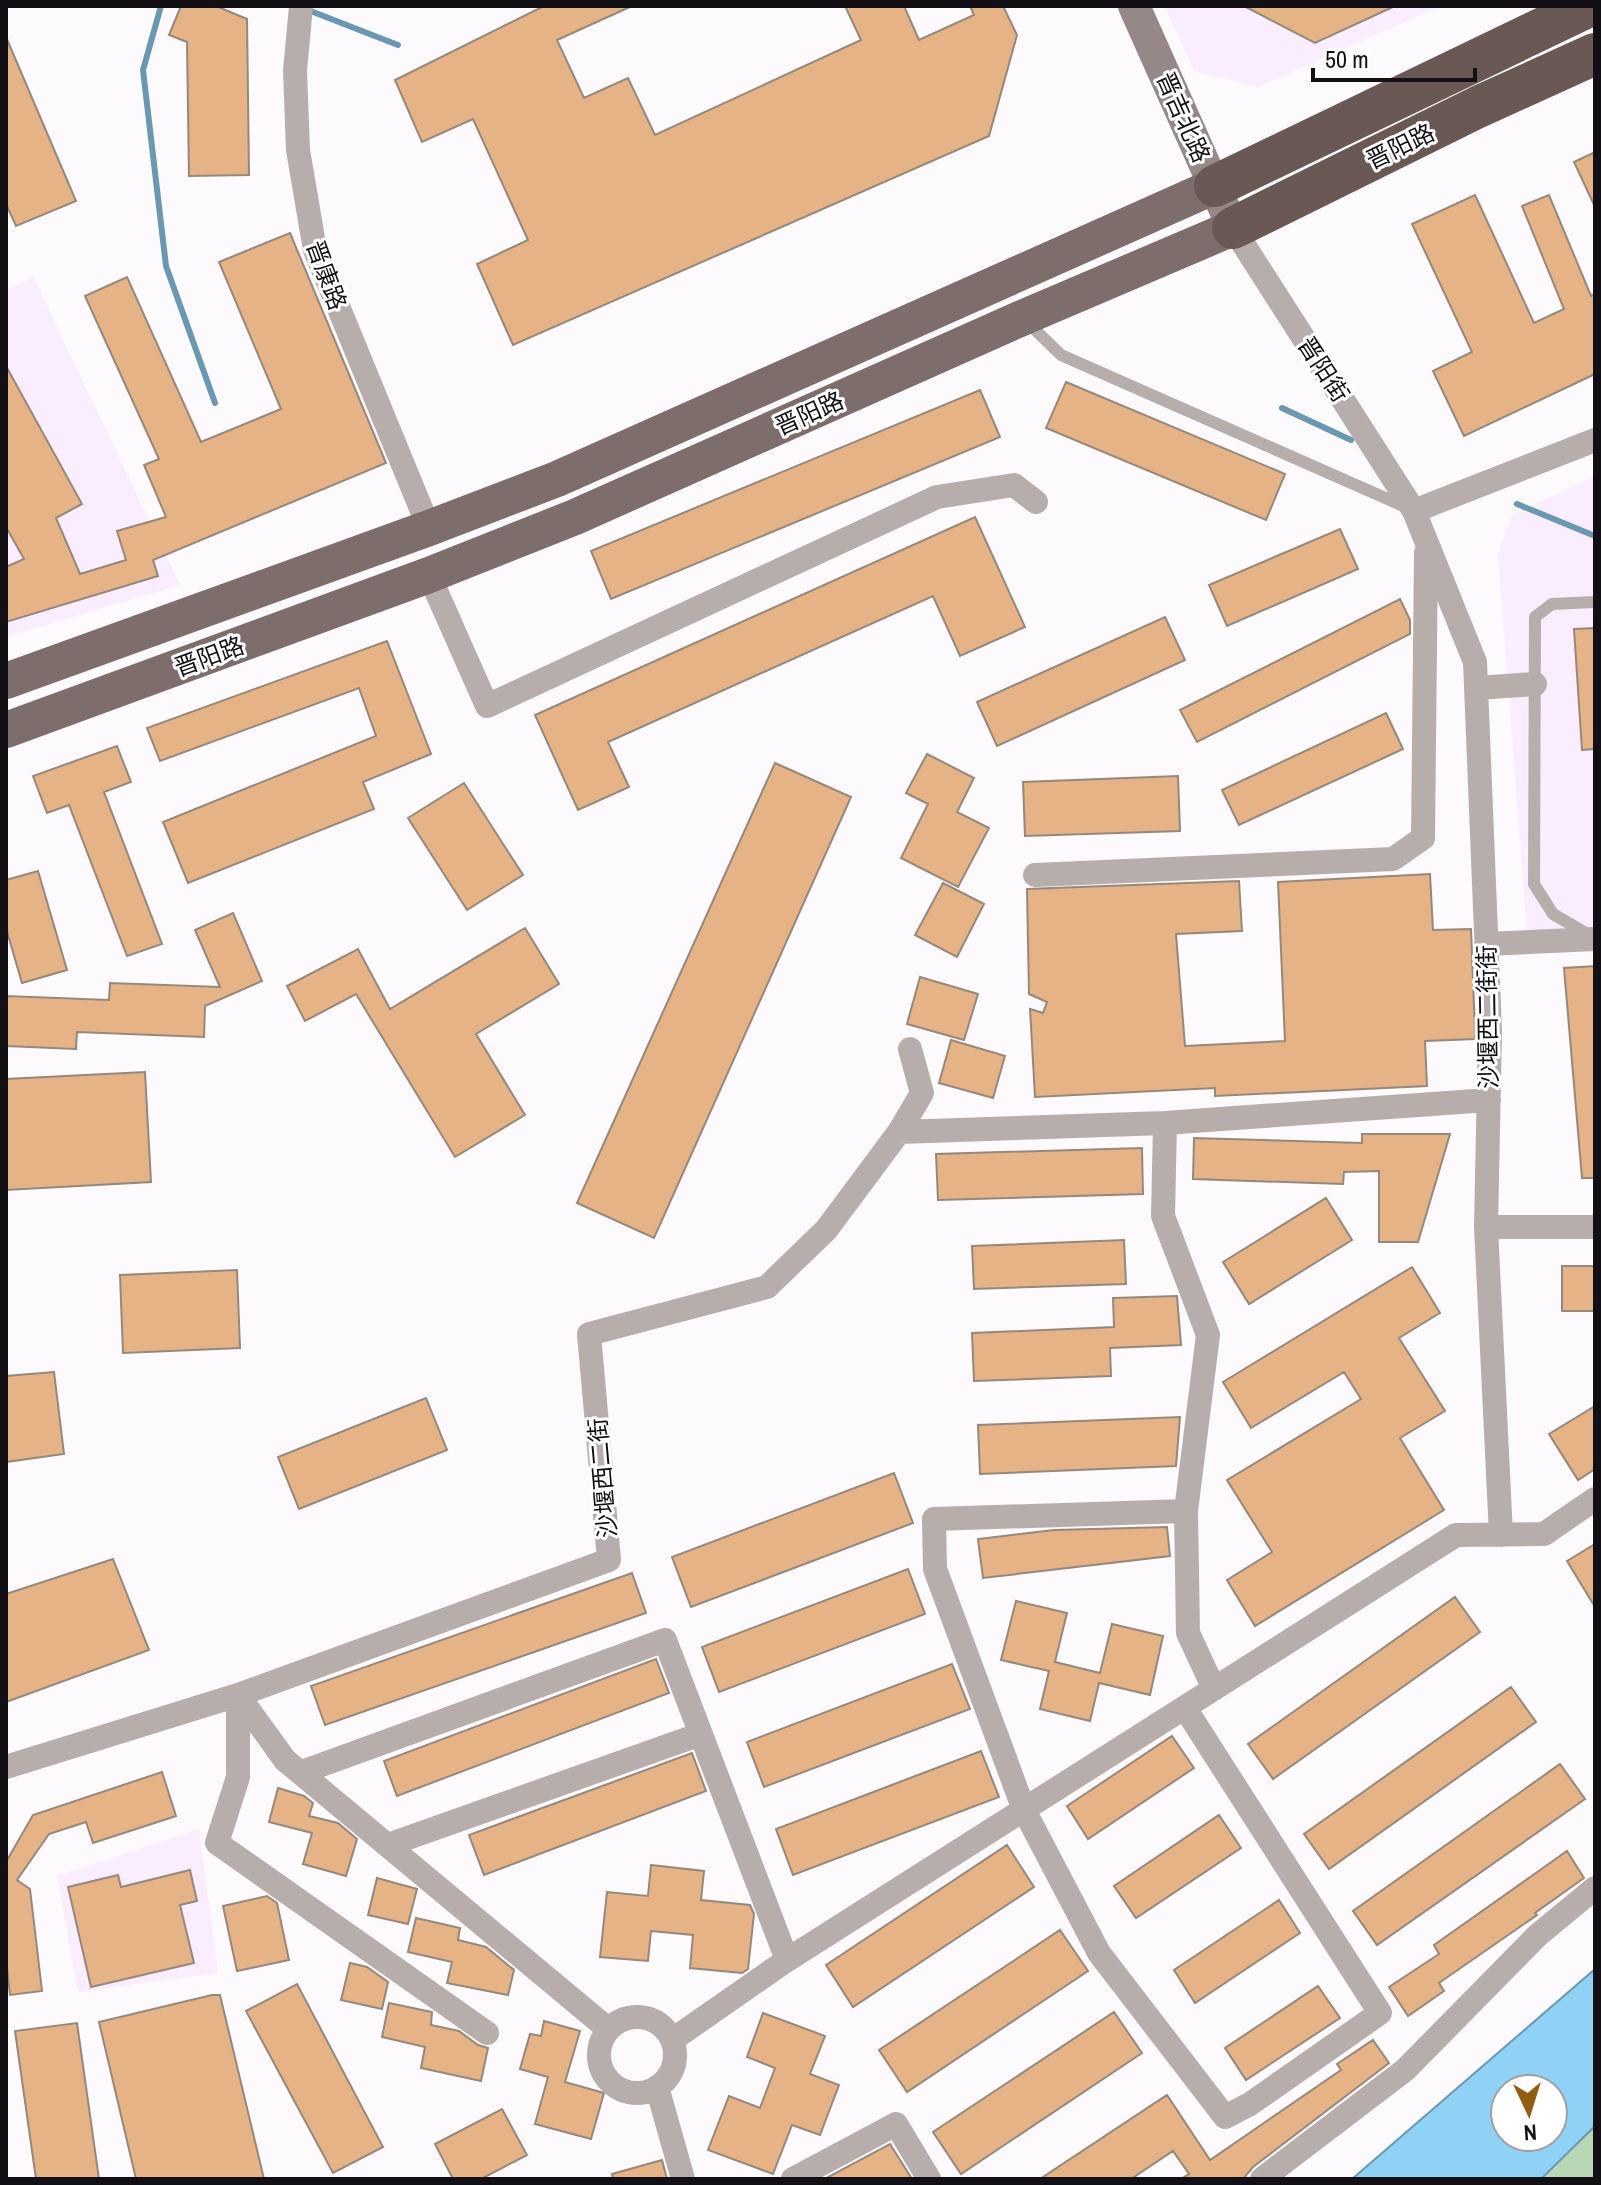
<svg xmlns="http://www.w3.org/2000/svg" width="1601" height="2185" viewBox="0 0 1601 2185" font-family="'Archivo Narrow','Noto Sans SC',sans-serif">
  <rect width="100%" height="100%" fill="#fcfafd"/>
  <path fill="#f9edff" d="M1165,6H1441L1258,87L1194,71Z
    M33,277L180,585L6,637V290Z
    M1595,476V932H1527L1498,555L1512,515Z
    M199,1829L218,1973L78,1992L57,1876Z"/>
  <path fill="#b9d7b4" d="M1595,2126V2179H1541Z"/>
  <path fill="#90d2f5" stroke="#6a98b2" stroke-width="2" fill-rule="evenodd" d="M1595,1969V2126L1541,2179H1352ZM1505,2089H1553V2137H1505Z"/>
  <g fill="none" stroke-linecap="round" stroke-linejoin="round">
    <path stroke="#6a98b2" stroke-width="6" d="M161,6L143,70L166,266L215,403
      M308,10L398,45
      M1282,408L1351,440
      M1517,504L1595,536"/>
  </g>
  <path fill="#e5b385" stroke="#95887c" stroke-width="2" d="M181,6H216L247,19L249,175L189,176L187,42L169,35Z
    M544,6H632L557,40L584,98L628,78L655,135L861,40L845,6H904L919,40L974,15L970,6H1003L1017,35L989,136L513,345L477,264L528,240L473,119L422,142L395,80Z
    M1244,6H1395L1315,43Z
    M6,37L76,201L16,226L6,204Z
    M1595,152V207L1574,162Z
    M1475,195L1534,323L1564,309L1522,206L1549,195L1591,296L1595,294V374L1464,436L1433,371L1472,352L1412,224Z
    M290,233L386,463L153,560L158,576L6,622V567L24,559L6,527V366L82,504L56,518L80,574L126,560L117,531L166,517L144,465L159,459L85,296L127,277L201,442L281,409L219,262Z
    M1066,382L1285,474L1266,520L1046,428Z
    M980,390L1000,437L611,599L591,551Z
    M975,517L1025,627L960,656L933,596L608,742L629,787L578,810L535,715Z
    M1340,529L1358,569L1227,626L1209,585Z
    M1400,599L1410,620V634L1197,742L1180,710Z
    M1165,617L1185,660L997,746L977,702Z
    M1595,628V749L1582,750L1574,629Z
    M387,641L431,754L363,782L374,809L188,883L163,822L376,736L359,688L160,761L147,728Z
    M1386,713L1403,749L1239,825L1222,790Z
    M117,746L131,782L104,792L162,944L127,956L69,805L47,813L33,776Z
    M927,754L974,778L957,812L989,828L958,887L901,858L928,804L906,793Z
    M775,763L851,797L654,1238L577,1203Z
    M1178,776L1180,831L1025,836L1023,782Z
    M464,783L523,875L467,910L408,818Z
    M38,871L67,970L22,983L6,928V880Z
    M1430,874L1433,930L1471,929L1475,1031V1039L1425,1041L1427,1086L1215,1096V1088L1035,1097L1030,1009L1043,1013L1047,1002L1029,994L1027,889L1239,881L1242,931L1176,934L1185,1046L1285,1041L1278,882Z
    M943,883L984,904L957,957L915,935Z
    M233,913L262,981L205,1006L204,1037L77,1032L76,1049L6,1046V996L109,1000L110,983L220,987L195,930Z
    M525,928L559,984L476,1034L525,1115L455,1157L356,994L305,1021L287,986L358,949L390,1009Z
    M1595,966V1178H1582L1564,968Z
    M920,977L978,994L964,1040L907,1024Z
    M951,1040L1005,1056L993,1098L939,1083Z
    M145,1072L151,1182L6,1190V1079Z
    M1362,1134H1450L1418,1242H1379V1171L1344,1172L1343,1184L1193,1179L1194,1138L1362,1143Z
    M1142,1148L1143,1194L938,1200L936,1154Z
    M1326,1198L1352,1240L1249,1304L1223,1262Z
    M1124,1240L1126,1284L974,1289L972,1246Z
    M1562,1266H1595V1311H1562Z
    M1412,1267L1440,1313L1399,1338L1445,1411L1400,1438L1444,1510L1255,1626L1227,1580L1272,1552L1227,1480L1361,1399L1344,1372L1251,1428L1223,1382Z
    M237,1270L240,1348L123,1353L120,1275Z
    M1177,1296L1181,1345L1110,1348L1111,1376L974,1381L972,1333L1114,1327L1113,1298Z
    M54,1372L64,1454L6,1462V1376Z
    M426,1398L447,1450L299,1509L278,1457Z
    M1595,1406V1469L1578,1480L1549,1434Z
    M1180,1417L1176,1466L980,1474L978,1425Z
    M894,1473L913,1523L691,1607L672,1557Z
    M1167,1527L1170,1556L983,1578L978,1539L1054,1530Z
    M1595,1544V1607L1567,1561Z
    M113,1559L149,1650L6,1702V1594Z
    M908,1569L925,1614L719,1692L702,1647Z
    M632,1573L646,1613L325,1725L311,1686Z
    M1455,1597L1480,1632L1273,1779L1248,1744Z
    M1016,1601L1067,1613L1055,1662L1100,1673L1112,1624L1163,1636L1150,1695L1099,1683L1090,1721L1040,1709L1049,1671L1001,1660Z
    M656,1659L669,1693L397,1796L384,1761Z
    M952,1664L970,1709L764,1787L747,1742Z
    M1511,1687L1536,1722L1329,1869L1304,1834Z
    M1172,1736L1194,1768L1088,1839L1067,1806Z
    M981,1751L999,1797L793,1875L776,1829Z
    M692,1753L706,1791L484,1875L469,1835Z
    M1560,1764L1585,1799L1377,1945L1353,1911Z
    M162,1772L176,1816L93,1843L86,1822L49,1834L17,1880L30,1889L42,1991L10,1995L6,1958V1862L33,1815Z
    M278,1788L304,1796L313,1803L309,1816L338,1823L357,1839L346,1876L303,1864L312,1833L269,1822Z
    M1219,1815L1241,1848L1136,1918L1114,1886Z
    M1007,1845L1034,1887L853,2007L826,1965Z
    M1567,1851L1584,1878L1535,1913L1537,1915L1439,1983L1444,1991L1408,2016L1389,1987L1439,1954L1434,1945Z
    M651,1865L704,1871L701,1900L750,1905L754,1914L748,1969L742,1973L690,1968L693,1935L651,1931L648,1961L600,1957L607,1892L648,1896Z
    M190,1870L197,1901L180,1905L194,1963L91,1987L68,1887L118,1875L121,1887Z
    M377,1878L417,1889L408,1924L368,1915Z
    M267,1896L277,1903L289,1960L237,1971L223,1906Z
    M1279,1900L1300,1933L1195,2003L1174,1970Z
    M416,1918L460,1928L458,1940L486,1947L514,1970L508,1995L447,1983L452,1962L408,1952Z
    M1060,1930L1088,1971L907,2092L879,2050Z
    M350,1963L367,1967L388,1982L382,2009L341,2000Z
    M297,1984L383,2147L333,2173L246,2011Z
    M1318,1986L1340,2018L1246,2080L1225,2048Z
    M212,1995H220L264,2179H136L99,2022Z
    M389,2003L432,2012L431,2025L459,2031L478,2045L488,2048L481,2081L421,2068L425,2047L382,2037Z
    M1114,2012L1142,2053L961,2174L933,2132Z
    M763,2013L825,2036L810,2074L839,2085L820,2135L792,2125L773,2174L708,2150L729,2096L760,2108L775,2068L747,2057Z
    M544,2021L580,2031L565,2082L604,2093L591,2139L535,2124L548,2077L520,2069L530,2034L541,2036Z
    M77,2023L99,2179H36L15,2031Z
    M1373,2040L1389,2063L1253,2167L1243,2179H1181L1189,2174L1173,2151L1131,2179H1040L1167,2095L1210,2160L1341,2070L1337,2064Z
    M502,2109L527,2155L481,2179H453L435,2144Z
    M890,2144L912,2179H825L828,2177Z
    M662,2160L667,2179H613L612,2174Z"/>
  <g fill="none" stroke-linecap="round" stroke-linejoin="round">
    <path stroke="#b7aeac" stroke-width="12" d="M1027,322L1061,355L1408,508
      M1589,935L1553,914L1534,884L1535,617L1552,604L1595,602"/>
    <path stroke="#b7aeac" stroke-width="24" d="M301,6L295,71L298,150L315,250L429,528
      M1233,228L1414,511L1475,662L1490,1031L1486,1227L1501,1535
      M1414,511L1595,440
      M429,575L487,706L937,497L1014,485L1036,502
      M1477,688L1535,684
      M1035,875L1393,859L1423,838L1426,553
      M1486,944L1595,939
      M1165,1123L1163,1216L1208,1335L1186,1511L1188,1633L1214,1689
      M899,1132L1165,1123L1489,1100
      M1486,1227H1595
      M238,1695L285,1760L608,2029
      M238,1695V1777L217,1843L487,2033
      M1185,1708L1380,2013L1250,2104L1225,2117L1099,1953L1024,1810L935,1569L934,1519L1186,1511
      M6,1767L238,1695L609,1560L589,1334L767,1287L826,1230L899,1132L922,1093L910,1049
      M302,1772L665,1640L787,1960
      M388,1845L701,1734
      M599 2055a38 38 0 1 1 76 0a38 38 0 1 1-76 0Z
      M672,2040L787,1960L1456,1535L1544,1534L1595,1499
      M657,2087L683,2179
      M793,2179L896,2124L929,2179
      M1262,2179L1405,2070L1538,1935L1595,1888"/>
    <path stroke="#968886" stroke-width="32" d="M1134,6L1233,228"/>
    <path stroke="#7e6e6b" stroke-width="36" d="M6,681L429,528L557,479L1215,186
      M6,730L429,575L575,517L1022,318L1233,228"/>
    <path stroke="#695854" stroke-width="42" d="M1215,186L1589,6
      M1233,228L1478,107L1595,54"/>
  </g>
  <g text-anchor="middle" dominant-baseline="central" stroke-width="6" stroke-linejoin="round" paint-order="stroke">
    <g font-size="24" fill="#131015" stroke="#fff">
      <text transform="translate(1184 117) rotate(66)">晋吉北路</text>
      <text transform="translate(1400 146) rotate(-26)">晋阳路</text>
      <text transform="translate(327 275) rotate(70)">晋康路</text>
      <text transform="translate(1324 369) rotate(57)">晋阳街</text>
      <text transform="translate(809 413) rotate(-24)">晋阳路</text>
      <text transform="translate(209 656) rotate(-20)">晋阳路</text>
      <text transform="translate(1487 1017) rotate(-91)">沙堰西二街街</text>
      <text transform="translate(602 1478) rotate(-95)">沙堰西二街</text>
    </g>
  </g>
  <rect width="1601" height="2185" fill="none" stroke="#131015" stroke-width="16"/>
  <g transform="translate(1529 2113) rotate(176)"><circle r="38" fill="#ffffff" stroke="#a19fa1" stroke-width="2"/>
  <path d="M0-6L14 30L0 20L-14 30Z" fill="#925c12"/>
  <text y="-12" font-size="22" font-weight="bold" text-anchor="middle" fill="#131015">N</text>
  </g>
  <path d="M1313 68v12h162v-12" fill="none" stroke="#131015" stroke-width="4"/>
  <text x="1325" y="68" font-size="24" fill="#131015" stroke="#ffffff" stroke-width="6" paint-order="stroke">50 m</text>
</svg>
